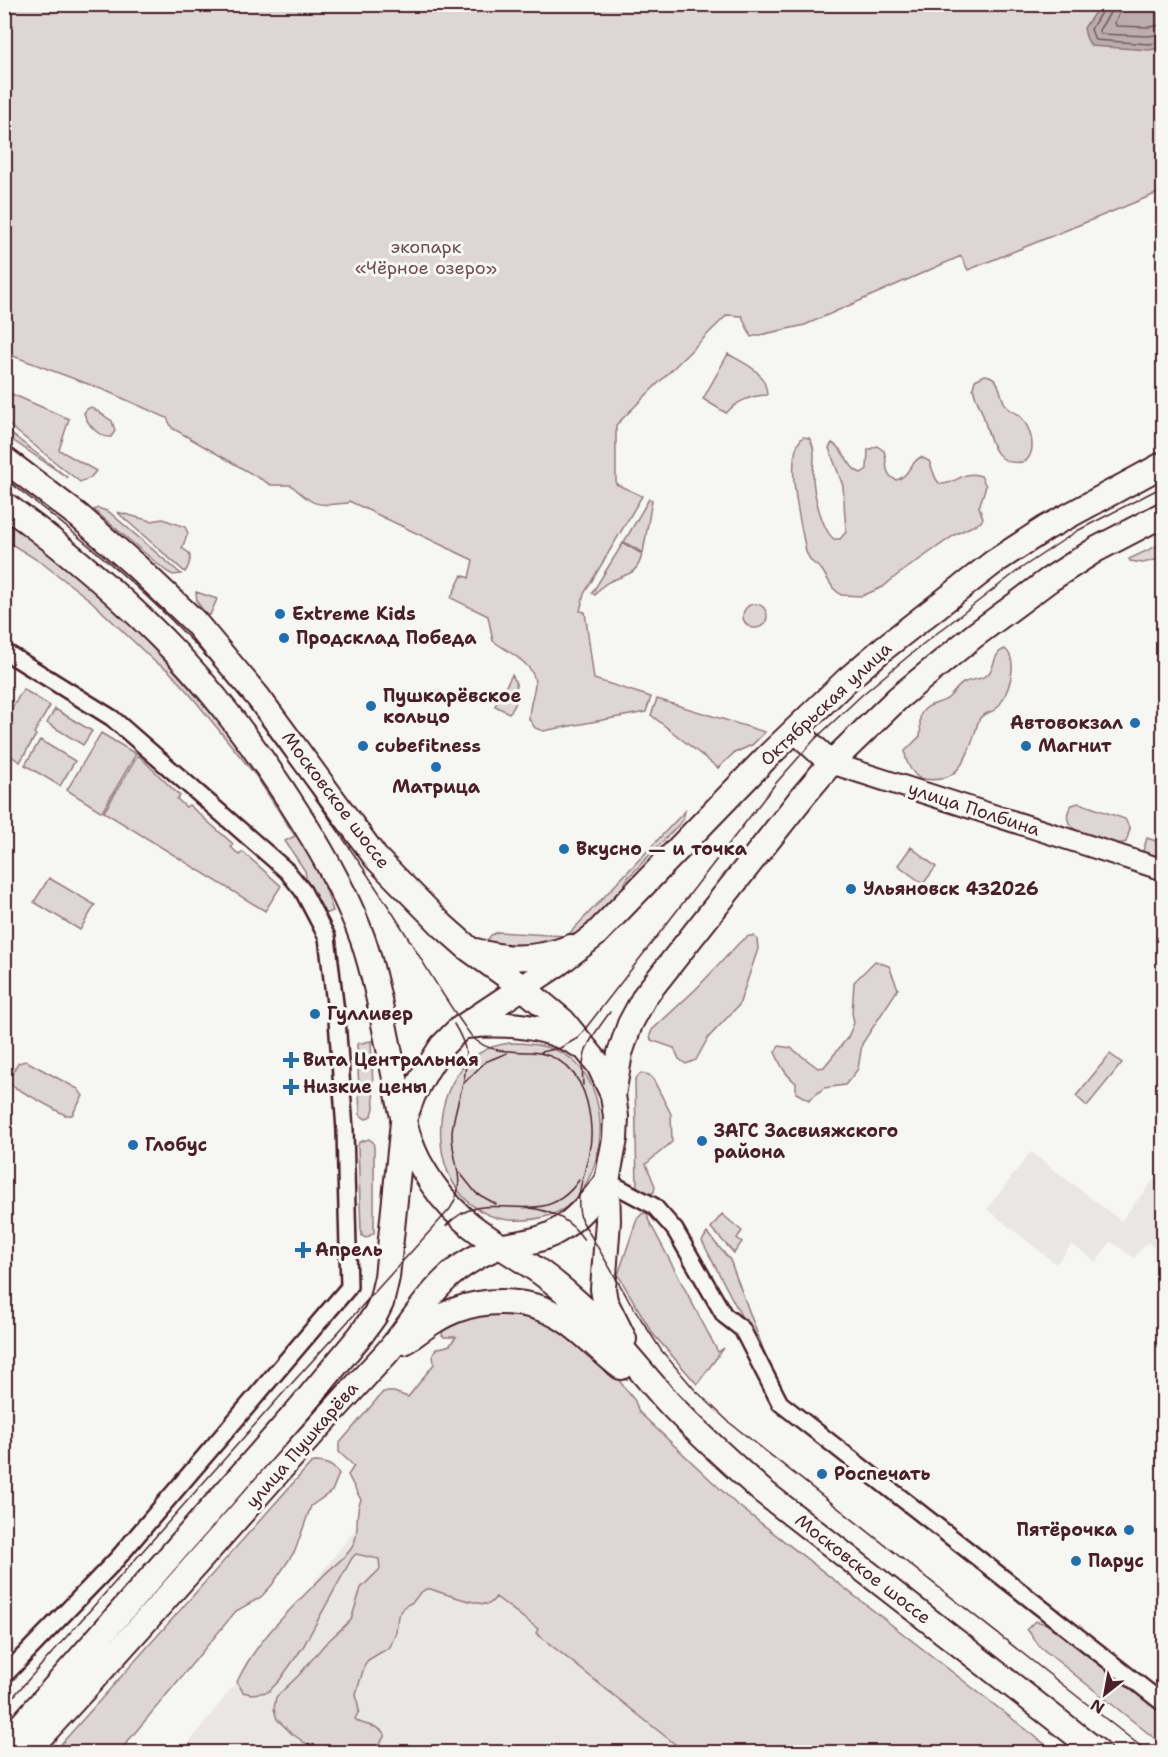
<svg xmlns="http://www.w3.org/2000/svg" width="1168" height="1757" viewBox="0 0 1168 1757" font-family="'Shantell Sans',sans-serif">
  <rect width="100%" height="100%" fill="#f6f6f2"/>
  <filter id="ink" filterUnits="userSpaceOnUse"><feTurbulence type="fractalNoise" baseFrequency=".0167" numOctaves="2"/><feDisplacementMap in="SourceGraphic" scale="12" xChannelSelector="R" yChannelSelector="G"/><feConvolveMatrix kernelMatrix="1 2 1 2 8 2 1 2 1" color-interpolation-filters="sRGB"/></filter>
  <g filter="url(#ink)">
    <path fill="#e9e6e3" d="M1031,1152L1121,1221L1163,1168V1255L1147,1242L1134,1258L1111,1241L1096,1262L1072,1244L1056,1264L987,1209Z
      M368,1513L433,1553L503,1602L538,1630L536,1633L685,1752H182Z"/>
    <path fill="#ddd6d5" stroke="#947a80" stroke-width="1.5" d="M4,5H1163V191L968,270L961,256L805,325L751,337L742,316L727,315L616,425V484L642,496L584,594L580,611L585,612L594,679L651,697L646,712L543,731L535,728L529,719C529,707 533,697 535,685C537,665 507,651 493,641L488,616L451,598L462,575L469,578L473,560L349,501L348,503C316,506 315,507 291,485H271L172,428L167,418L104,390L5,353Z
      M728,354C746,364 766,371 767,395C749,396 738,401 726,413L703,399Z
      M985,375C1003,377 998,397 1007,407C1010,411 1015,412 1019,415C1030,426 1038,449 1026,461C994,470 990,438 983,415C980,406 975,398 973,388L975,380Z
      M5,391L69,419L59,450L96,471L90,478L80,482L5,422Z
      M91,407L112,421L115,431L111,437C99,438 87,424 84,413L87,409Z
      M4,428L68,478L5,435Z
      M803,437L809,438C817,449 813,463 813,476C813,492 822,530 834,539H840L846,532L843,486L829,448L832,443C845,449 848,469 861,473L867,469L868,450L877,446L884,451C888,462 883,474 896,480C909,477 910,462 921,457L929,461L936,479L940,484C957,485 962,469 981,476L986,486L979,507L983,518L981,522L956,534L896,576L883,587L862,596L841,595L833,588L822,570L811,561L806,552C802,526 782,457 803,437Z
      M649,499L652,500L643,553L624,542Z
      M98,508L109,512L181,574L173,575L166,571L94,510Z
      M117,512L151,521L163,519L185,527L188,533L182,548L189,553C192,560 189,566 185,572Z
      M4,519C104,591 191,680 262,780C290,820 320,864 333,911L322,915L307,884L305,871L285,841L295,836L256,776L193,698L168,670L155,662L90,600L42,563L5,540Z
      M623,543L642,554C636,585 612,569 595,595L592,593Z
      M1163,543V558L1143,563L1130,561L1129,559Z
      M196,592L217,599L210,615L206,614L197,602Z
      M743 616a12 12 0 1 1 24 0a12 12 0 1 1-24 0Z
      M1005,649C1020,661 1008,697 996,709C991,713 984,713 980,718C977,723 976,731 974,736C965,765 954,786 919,778C911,772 905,761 905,751L920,736C922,729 918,721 921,714C927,702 940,705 948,698C954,693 957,686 965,682C972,679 981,680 987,675C996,668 992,653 1005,649Z
      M512,675C519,685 519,705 509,713L495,706Z
      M23,689L50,706L34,733L36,735L20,762L5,752V721Z
      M657,699L765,732L752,745L734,753L718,768L651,715Z
      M55,709L92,731L83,745L47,723Z
      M101,733L136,754L102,812L67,790Z
      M40,740L75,761L60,786L25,765Z
      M138,755L180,796L177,799L186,807L189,805L233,844L231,847L239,855L243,852L281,886L265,911L104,812Z
      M1079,803L1125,819L1130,829L1126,842C1113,848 1050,833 1072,805Z
      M685,811L683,820L628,878L612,905L572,940L532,953L486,942L491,935L498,932L567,936Z
      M1162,833L1163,861L1142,854L1147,838L1159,842Z
      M911,847L936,867L923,884L898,865Z
      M49,878L95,905L80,930L34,902Z
      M749,936H754L757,939L758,949L739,1005L708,1038L696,1060L686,1064L679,1059L674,1048L651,1040L650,1035L652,1030L696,989L740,942Z
      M875,961L889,966L898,989L862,1044L858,1069L845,1085L824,1088L809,1100L796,1093V1083C784,1073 781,1066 775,1052L779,1046L791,1048L818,1068L824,1067L848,1037L854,1023L852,1013L854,982Z
      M371,1041L374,1108L372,1115L366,1119L360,1115L357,1044Z
      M511,1043C533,1043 558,1046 575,1062C611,1096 607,1170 571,1203C560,1214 541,1219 525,1220C417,1228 413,1052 511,1043Z
      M1110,1054L1122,1063L1087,1106L1076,1096Z
      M26,1061L78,1089L83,1096L72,1115H65L12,1086L9,1079L18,1063Z
      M641,1073L649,1075L653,1079L671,1114L672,1142L646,1164L655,1186L654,1192L647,1196L637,1189L635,1079Z
      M369,1139L373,1142L374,1147V1233L366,1238L362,1236L361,1231L358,1147L359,1142Z
      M643,1213L648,1214V1219L718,1352L724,1348L697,1384L653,1334L618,1275L637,1219Z
      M722,1214L742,1231L737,1238L742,1242L734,1253L711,1228Z
      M707,1233L730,1260L765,1354L762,1356L702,1241Z
      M473,1312L549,1316L618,1379L635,1401L639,1412L735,1503L1055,1752H669L676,1745L536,1633L538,1629L496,1597C494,1600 492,1602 489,1604C482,1606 441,1593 431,1589H426L419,1594L413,1602L405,1606L398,1616L396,1632L390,1647L368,1660L365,1664L356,1694L359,1711L355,1719C363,1727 376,1723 384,1733V1737L374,1752H318L291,1733L277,1719L274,1709L276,1697L299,1675L324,1645L351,1620L361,1588L380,1569L379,1559L356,1554L352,1558L303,1647L279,1681L268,1692L251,1694L243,1692L237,1682C256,1640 293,1607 325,1574C333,1566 345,1558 351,1549C362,1532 353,1515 361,1500L348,1475L354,1466L339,1452V1444L383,1392H394L408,1397L434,1364L433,1355L436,1349L450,1345L456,1337H444L442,1335L443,1330C452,1322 456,1318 468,1320Z
      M315,1462C325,1462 334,1466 339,1474L332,1491L311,1506L295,1551L272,1585L261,1597L236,1611L119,1752H54L311,1463Z
      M1035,1621L1047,1624L1163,1714V1745L1040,1647L1027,1629Z"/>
    <path fill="#bbadae" stroke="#8e747a" stroke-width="1.5" d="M1100,5H1163V47L1150,50L1091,46L1086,37L1084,28Z"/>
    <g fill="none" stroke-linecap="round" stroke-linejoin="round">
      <path stroke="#77585f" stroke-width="1.5" d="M1104,4L1103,9L1091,29L1095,40L1149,44L1164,42
        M1112,4L1110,13L1099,30L1100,34L1148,36L1164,34
        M1121,4L1119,14L1115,22L1116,26L1148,27L1164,25"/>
      <g stroke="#4a1f2b" stroke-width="20">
        <path id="minor" d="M4,651L112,718L287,871L303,891L327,937L337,1020L345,1130L349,1287L117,1559L4,1676
          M607,1181L654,1206L675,1230L724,1315L742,1329L780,1403L1164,1704"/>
      </g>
      <g stroke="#4a1f2b" stroke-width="24">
        <path id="tertiary" d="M831,763L1164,870"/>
      </g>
      <g stroke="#4a1f2b" stroke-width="28">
        <path id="primary" d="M4,459L80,517L136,566L194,621L258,697L376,858L443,926L469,949L522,987L563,1021L599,1065L613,1095L616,1117L615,1139L607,1181L608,1221L603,1289L605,1301L624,1339
          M4,504C66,549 126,600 179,656C225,705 266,763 302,820C326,858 348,898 363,940C378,985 385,1032 395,1078C401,1109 406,1141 423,1169C455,1224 487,1236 537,1270C556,1283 574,1299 591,1315C618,1342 642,1373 668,1402C697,1433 729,1461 761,1490L1098,1752
          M795,730L831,763
          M476,951C508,961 541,959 571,947
          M466,1026C505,1022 546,1025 581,1046
          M613,1095L620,1053L630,1024L645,996L803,796L831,763L898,698L975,635L1049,580L1097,549L1164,514
          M404,1342C421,1330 437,1317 456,1310C488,1298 530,1299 560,1317C582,1330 600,1351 621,1367
          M4,1745L301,1407L360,1336L375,1315L381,1303L387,1277L403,1122L413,1095L426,1071L442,1046L458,1030L559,963L595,935L765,759L848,679L884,648L994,562L1046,528L1164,464
          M26,1752C147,1624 261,1487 382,1358C405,1334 421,1303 445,1280C459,1266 484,1251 503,1246C520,1243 536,1242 552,1234C575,1222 591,1202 607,1181"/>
      </g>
      <use href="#minor" stroke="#f6f6f2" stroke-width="15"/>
      <use href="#tertiary" stroke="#f6f6f2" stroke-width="20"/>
      <use href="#primary" stroke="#f6f6f2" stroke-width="24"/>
      <path stroke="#4a1f2b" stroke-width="1.5" d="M4,478C102,553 189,626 263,725C308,786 351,849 392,912C419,954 443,999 473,1038C490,1053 509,1051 530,1052C560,1053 580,1074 587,1102C591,1119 593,1136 589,1152C585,1176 574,1195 581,1219L630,1302L661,1350L695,1390L730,1423L1148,1752
        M541,1052L560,1048L578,1038L776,783L815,739L863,694L923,644L1020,569L1077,531L1164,486
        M464,1083L485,1062L507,1053
        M583,1085C580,1049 590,1040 610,1012
        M460,1173L476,1193L496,1204
        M530,1208C553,1211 571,1220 584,1240
        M446,1226C488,1180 540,1237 579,1180
        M4,1707L284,1392L450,1209C469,1179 451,1163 452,1132C454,1106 468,1080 466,1054C465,1043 460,1034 454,1024"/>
    </g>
  </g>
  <g fill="#1f6fb2" stroke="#f6f6f2" stroke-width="2">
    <circle cx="280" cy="614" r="6"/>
    <circle cx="284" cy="638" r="6"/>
    <circle cx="371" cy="706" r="6"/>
    <circle cx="1135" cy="723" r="6"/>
    <circle cx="363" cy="746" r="6"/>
    <circle cx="1026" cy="746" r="6"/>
    <circle cx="436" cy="767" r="6"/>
    <circle cx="564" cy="849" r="6"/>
    <circle cx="851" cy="889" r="6"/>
    <circle cx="315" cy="1014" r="6"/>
    <path d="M288 1051h6v6h6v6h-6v6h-6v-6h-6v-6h6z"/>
    <path d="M288 1078h6v6h6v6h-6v6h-6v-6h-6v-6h6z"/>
    <circle cx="702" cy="1141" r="6"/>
    <circle cx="133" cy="1145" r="6"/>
    <path d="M300 1241h6v6h6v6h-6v6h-6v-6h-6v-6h6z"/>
    <circle cx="822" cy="1474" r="6"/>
    <circle cx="1129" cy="1530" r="6"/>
    <circle cx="1076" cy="1561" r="6"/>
  </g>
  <g text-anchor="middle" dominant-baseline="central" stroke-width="6" stroke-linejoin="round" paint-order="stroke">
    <g font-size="18" fill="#6f4d56" stroke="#f6f6f2">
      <text x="426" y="247">экопарк<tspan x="426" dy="21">«Чёрное озеро»</tspan></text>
    </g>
    <g font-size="18" font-weight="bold" fill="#4a1f2b" stroke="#f6f6f2" text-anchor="start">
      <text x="292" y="614">Extreme Kids</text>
      <text x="296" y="638">Продсклад Победа</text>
      <text x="383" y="696">Пушкарёвское<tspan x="383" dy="21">кольцо</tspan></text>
      <text x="1123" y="723" text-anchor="end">Автовокзал</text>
      <text x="375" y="746">cubefitness</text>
      <text x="1038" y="746">Магнит</text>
      <text x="436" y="787" text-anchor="middle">Матрица</text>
      <text x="576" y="849">Вкусно — и точка</text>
      <text x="863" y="889">Ульяновск 432026</text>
      <text x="327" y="1014">Гулливер</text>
      <text x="303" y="1060">Вита Центральная</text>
      <text x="303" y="1087">Низкие цены</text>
      <text x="714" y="1131">ЗАГС Засвияжского<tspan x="714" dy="21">района</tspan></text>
      <text x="145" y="1145">Глобус</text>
      <text x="315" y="1250">Апрель</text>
      <text x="834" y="1474">Роспечать</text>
      <text x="1117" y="1530" text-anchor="end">Пятёрочка</text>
      <text x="1088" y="1561">Парус</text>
    </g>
    <g font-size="18" fill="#4a1f2b" stroke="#f6f6f2">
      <text transform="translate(826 704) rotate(-43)">Октябрьская улица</text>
      <text transform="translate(336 800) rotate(53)">Московское шоссе</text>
      <text transform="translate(974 809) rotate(18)">улица Полбина</text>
      <text transform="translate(302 1445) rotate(-49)">улица Пушкарёва</text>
      <text transform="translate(863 1569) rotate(38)">Московское шоссе</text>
    </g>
  </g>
  <rect width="1168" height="1757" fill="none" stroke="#f6f6f2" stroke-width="24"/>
  <rect x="12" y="12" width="1144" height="1733" fill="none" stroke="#4a1f2b" stroke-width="2" filter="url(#ink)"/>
  <g transform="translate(1105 1694) rotate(211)" stroke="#f6f6f2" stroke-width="4.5" paint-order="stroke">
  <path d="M0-4.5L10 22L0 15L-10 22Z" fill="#4a1f2b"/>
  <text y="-9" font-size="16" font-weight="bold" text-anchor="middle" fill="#4a1f2b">N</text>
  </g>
</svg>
